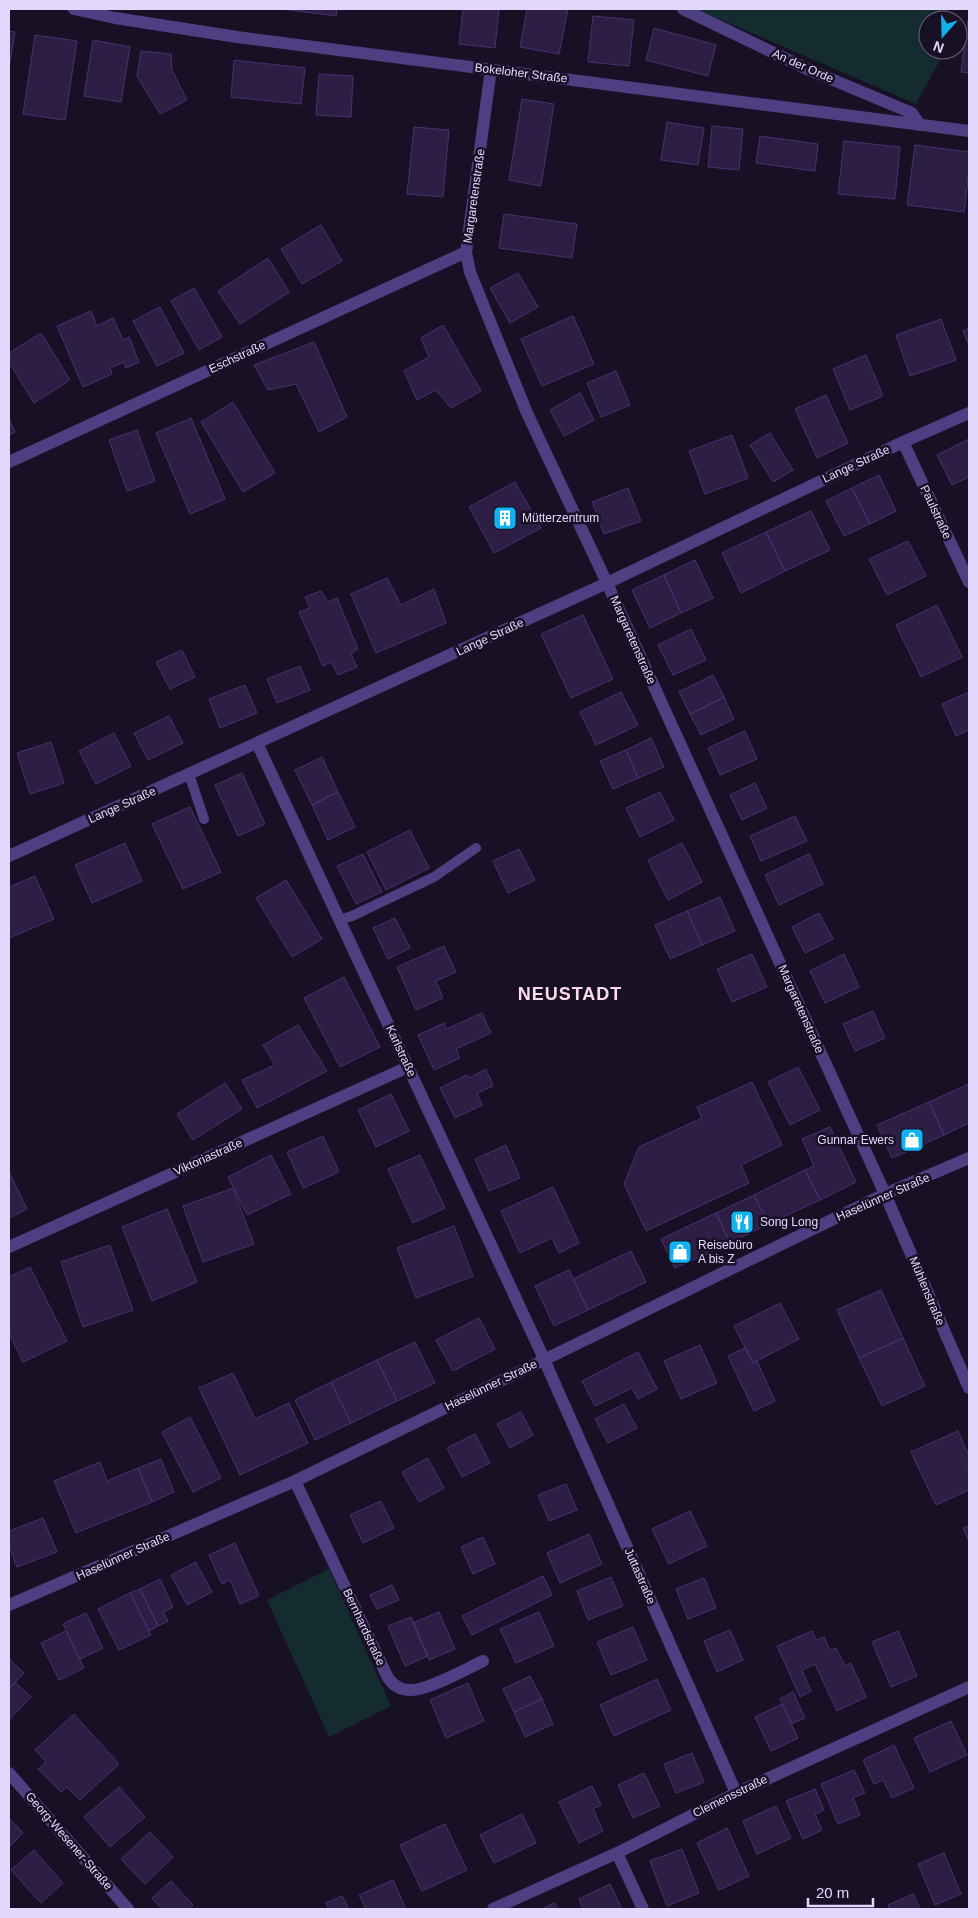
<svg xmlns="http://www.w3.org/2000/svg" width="978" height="1918" viewBox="0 0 978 1918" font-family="Arial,sans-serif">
  <rect width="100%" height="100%" fill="#181125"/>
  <path fill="#142b2f" d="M696,9H948L946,20H928V50H941L939,62L916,104Z
    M329,1569L391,1706L329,1737L267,1600Z"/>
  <path fill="#2d1e45" stroke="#493170" d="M282,9H337L336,16Z
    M463,9H499L495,48L459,44Z
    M527,9H568L559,54L520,47Z
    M593,16L634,20L629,66L588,62Z
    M968,20H969V73L961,72Z
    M654,28L716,45L708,76L646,60Z
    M9,31L15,32L9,68Z
    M35,35L77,41L65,120L23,114Z
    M93,40L130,47L121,102L84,96Z
    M141,51L171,54L172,70L187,100L160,114L137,76Z
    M234,60L305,68L301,104L231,97Z
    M319,74L353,76L351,117L316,115Z
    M522,99L554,104L541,186L509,180Z
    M667,122L704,128L698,165L661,160Z
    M712,126L743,129L739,170L708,167Z
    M414,127L449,130L443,197L407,194Z
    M760,136L818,144L815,171L756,163Z
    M844,141L900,147L895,199L838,194Z
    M915,145L969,152V171L964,212L907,205Z
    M504,214L577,224L572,258L499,248Z
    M321,225L342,261L302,284L281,249Z
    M268,258L289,292L240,324L218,291Z
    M518,273L538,307L510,323L490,288Z
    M194,288L222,337L199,350L171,301Z
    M160,307L184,353L157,366L133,321Z
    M91,311L97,326L113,318L123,340L129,337L139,362L126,368L124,362L110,368L112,374L83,387L57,326Z
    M573,316L594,364L542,386L521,339Z
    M941,319L956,360L910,376L896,335Z
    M443,325L481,391L451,408L436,390L417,400L404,371L429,357L421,338Z
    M969,328V345L963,331Z
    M41,333L70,380L34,403L9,362V353Z
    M314,342L347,417L319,432L296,384L268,390L254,365Z
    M866,355L883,396L850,410L833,369Z
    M616,371L630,405L601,417L587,383Z
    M580,393L594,420L564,436L550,410Z
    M826,395L848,443L817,458L795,409Z
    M233,402L275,473L243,492L201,422Z
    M191,418L225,499L190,514L156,433Z
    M9,419L15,432L9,435Z
    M137,430L155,481L127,491L109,440Z
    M770,433L793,470L773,482L750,445Z
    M732,435L748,478L705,494L689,451Z
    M969,439V477L952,485L937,455Z
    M879,475L896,511L870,524L852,488Z
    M515,482L541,528L494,553L469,507Z
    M628,488L641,521L604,534L592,502Z
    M852,488L870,524L844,536L826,501Z
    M811,511L830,550L785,571L766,532Z
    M766,532L785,571L741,593L722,553Z
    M908,541L926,576L887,595L869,559Z
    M695,560L713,598L681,613L664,575Z
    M664,575L681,613L650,628L632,590Z
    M387,578L401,605L434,589L446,623L376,653L351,594Z
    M321,591L328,602L337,598L358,649L351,654L357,667L338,675L331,662L323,666L299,612L310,608L305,597Z
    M937,605L962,657L921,677L896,625Z
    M583,615L613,679L571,698L541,634Z
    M691,629L706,660L673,675L658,645Z
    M182,650L195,677L170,689L156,662Z
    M300,666L310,690L277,703L267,679Z
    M713,675L724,697L690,714L679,692Z
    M245,685L257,713L220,728L209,699Z
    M621,692L638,725L596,745L580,712Z
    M969,692V730L956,736L942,704Z
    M724,697L734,719L701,735L690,714Z
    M169,716L183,743L148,760L134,733Z
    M745,731L757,759L720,775L708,748Z
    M114,733L131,766L96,784L79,751Z
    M651,738L664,767L638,778L626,750Z
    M51,742L64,783L30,794L17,753Z
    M626,750L638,778L613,789L600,761Z
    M322,757L338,792L312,805L295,770Z
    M242,773L265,824L238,836L215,785Z
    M755,783L767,808L742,820L730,795Z
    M338,792L355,827L328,840L312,805Z
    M660,792L674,820L640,837L626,808Z
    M190,807L221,872L183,889L152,824Z
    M795,816L807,841L761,861L750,836Z
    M410,830L429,868L386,890L367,852Z
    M125,843L142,881L92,903L75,865Z
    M682,843L702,882L668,900L648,860Z
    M519,849L535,880L508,893L493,861Z
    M363,854L382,892L356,904L337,866Z
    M809,854L823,884L779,905L765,875Z
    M35,876L54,919L9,938V887Z
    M286,880L322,939L292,957L256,898Z
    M720,897L735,931L702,945L687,911Z
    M687,911L702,945L670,959L655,925Z
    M819,913L833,939L805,953L792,927Z
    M395,918L410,948L388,959L373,928Z
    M444,946L456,972L436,981L443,998L416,1010L397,967Z
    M752,954L767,987L732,1002L717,969Z
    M844,954L859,987L825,1003L810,971Z
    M344,977L380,1047L340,1067L304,998Z
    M873,1011L885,1038L855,1051L843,1024Z
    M482,1013L491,1033L456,1049L460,1058L434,1070L418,1035L444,1023L446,1029Z
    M298,1025L327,1071L257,1108L242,1080L275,1065L263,1045Z
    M798,1067L820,1110L790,1125L768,1082Z
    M486,1069L493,1086L477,1093L482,1105L455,1118L440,1088L467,1075L469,1078Z
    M752,1082L782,1145L741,1165L749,1183L646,1231L624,1184L639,1147L702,1118L697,1107Z
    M225,1083L242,1109L193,1140L177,1114Z
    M969,1084V1123L944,1135L929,1102Z
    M391,1094L409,1131L376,1147L358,1110Z
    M929,1102L944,1135L892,1158L877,1125Z
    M830,1127L856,1182L820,1200L805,1170L814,1166L802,1139Z
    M323,1136L339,1172L303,1188L287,1152Z
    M506,1145L520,1178L489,1191L475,1159Z
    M271,1155L291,1194L247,1215L228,1177Z
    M420,1155L445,1208L413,1223L388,1169Z
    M805,1170L820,1200L768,1224L754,1195Z
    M9,1172L27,1209L9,1218Z
    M553,1187L579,1243L559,1253L552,1238L520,1253L501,1211Z
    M233,1188L254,1244L203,1262L183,1206Z
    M754,1195L768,1224L730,1243L716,1213Z
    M167,1209L197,1282L152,1301L122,1227Z
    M716,1213L730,1243L675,1268L661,1239Z
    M454,1226L473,1276L416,1298L397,1248Z
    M110,1245L133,1310L83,1327L61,1262Z
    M631,1251L646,1282L588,1310L573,1279Z
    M30,1267L67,1341L23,1362L9,1333V1277Z
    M569,1270L588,1310L554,1326L535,1286Z
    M881,1290L903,1338L859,1358L837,1310Z
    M780,1303L799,1339L753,1363L734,1326Z
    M479,1318L495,1349L453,1371L436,1340Z
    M903,1338L925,1386L882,1406L859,1358Z
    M415,1342L435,1383L397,1401L377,1360Z
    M700,1345L717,1383L681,1399L664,1361Z
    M745,1348L753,1363L757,1361L775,1401L754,1411L728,1356Z
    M638,1352L657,1389L638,1399L632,1388L595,1406L582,1381Z
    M377,1360L397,1401L351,1423L331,1382Z
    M233,1373L255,1419L289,1403L308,1443L240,1475L199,1388Z
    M331,1382L351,1423L315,1440L295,1400Z
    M624,1404L637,1428L608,1443L595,1419Z
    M521,1412L533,1435L510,1448L497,1424Z
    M190,1417L221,1478L193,1492L162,1432Z
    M958,1431L969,1456V1462L966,1463L969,1469V1490L936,1505L911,1452Z
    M475,1434L490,1463L462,1477L447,1448Z
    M428,1458L444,1488L419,1502L402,1472Z
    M161,1459L174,1492L152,1502L138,1468Z
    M100,1462L107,1481L138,1468L152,1502L76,1533L54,1481Z
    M566,1484L577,1510L549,1521L538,1495Z
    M381,1501L394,1528L363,1543L350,1515Z
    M690,1511L707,1546L669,1564L652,1529Z
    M43,1518L57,1552L17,1567L9,1546V1531Z
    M969,1526V1541L963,1528Z
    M589,1534L602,1564L560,1583L547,1553Z
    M483,1537L495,1564L473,1574L461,1547Z
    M235,1543L259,1596L240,1604L230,1580L222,1584L209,1555Z
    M196,1562L212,1592L187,1605L171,1575Z
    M543,1576L552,1595L472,1635L462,1616Z
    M611,1577L623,1606L588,1620L577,1591Z
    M704,1578L716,1608L688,1619L676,1589Z
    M160,1579L173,1607L163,1612L168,1621L158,1626L140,1589Z
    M392,1585L399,1600L377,1609L370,1595Z
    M140,1589L158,1626L149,1631L130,1593Z
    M130,1593L151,1635L119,1650L98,1609Z
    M439,1612L455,1649L429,1660L413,1623Z
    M539,1612L554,1646L516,1663L500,1629Z
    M86,1613L103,1648L80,1659L63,1624Z
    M411,1617L428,1656L405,1666L388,1626Z
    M633,1627L647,1660L611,1675L597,1642Z
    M730,1630L743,1660L717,1672L704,1641Z
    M66,1631L84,1668L59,1680L41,1643Z
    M812,1631L816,1640L824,1637L830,1650L836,1648L845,1666L851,1663L866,1697L837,1711L815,1664L802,1670L811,1691L800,1697L777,1646Z
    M898,1631L917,1676L891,1687L872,1642Z
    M9,1659L24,1673L9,1689Z
    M530,1676L542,1699L514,1712L503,1689Z
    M657,1679L671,1710L614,1736L600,1705Z
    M15,1682L31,1697L9,1720V1689Z
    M468,1683L484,1721L446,1738L430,1700Z
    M793,1692L805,1718L792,1724L780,1699Z
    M542,1699L553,1724L525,1737L514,1712Z
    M782,1704L798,1738L771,1751L755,1717Z
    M74,1714L119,1764L80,1800L67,1787L61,1792L38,1769L46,1762L35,1750Z
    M951,1721L967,1755L930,1772L914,1738Z
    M894,1745L914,1788L892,1798L883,1780L874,1784L863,1760Z
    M692,1753L704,1782L676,1793L664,1764Z
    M854,1770L865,1793L853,1798L860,1815L838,1824L821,1784Z
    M644,1773L660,1806L633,1818L618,1785Z
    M592,1786L601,1805L593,1809L603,1831L579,1843L559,1802Z
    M119,1787L145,1817L110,1847L84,1817Z
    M815,1789L824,1810L815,1814L822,1830L803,1839L786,1801Z
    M776,1806L791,1838L757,1854L743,1821Z
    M522,1814L536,1843L494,1863L480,1835Z
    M9,1818L23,1833L9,1847Z
    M445,1824L467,1870L422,1891L400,1845Z
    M727,1828L749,1876L719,1890L697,1843Z
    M150,1832L173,1857L145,1884L121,1859Z
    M682,1849L699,1893L667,1906L650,1861Z
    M34,1850L63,1883L41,1903L11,1870Z
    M944,1853L961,1894L935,1905L918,1864Z
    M393,1880L406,1909H366L359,1895Z
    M171,1881L193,1905L189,1909H162L152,1898Z
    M610,1884L622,1909H583L579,1899Z
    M913,1894L920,1909H889L888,1905Z
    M342,1896L349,1909H329L326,1903Z
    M554,1903L558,1909H542Z"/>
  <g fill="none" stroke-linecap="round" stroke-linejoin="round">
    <path stroke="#4d3f81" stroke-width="10" d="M189,774L204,819
      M339,920L352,916L434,877L476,848"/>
    <path stroke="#4d3f81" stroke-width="12" d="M74,9L115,18L237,37L969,131
      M683,9L807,69L912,113L920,125
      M491,69L466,252L470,272L527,413L607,583L885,1194L969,1388
      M903,442L969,582
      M9,462L466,252
      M257,743L539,1348L736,1793
      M9,856L607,583L903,442L969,413
      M9,1247L408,1067
      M295,1481L388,1678C393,1685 401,1690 410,1690C427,1691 466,1669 483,1661
      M617,1853L643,1909
      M493,1909L617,1853L736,1793L969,1687"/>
    <path stroke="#4d3f81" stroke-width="12" d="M9,1605L295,1481L885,1194L969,1158
      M9,1773L128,1909"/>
  </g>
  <defs>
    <g id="building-square" transform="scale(1.25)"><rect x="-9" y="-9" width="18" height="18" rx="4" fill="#10b2f0" stroke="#181125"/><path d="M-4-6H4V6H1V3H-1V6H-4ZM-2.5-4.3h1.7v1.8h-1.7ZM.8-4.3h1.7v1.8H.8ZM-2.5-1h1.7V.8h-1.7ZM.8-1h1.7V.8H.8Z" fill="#fff"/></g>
    <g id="shop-square" transform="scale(1.25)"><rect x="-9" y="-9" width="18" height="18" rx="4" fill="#10b2f0" stroke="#181125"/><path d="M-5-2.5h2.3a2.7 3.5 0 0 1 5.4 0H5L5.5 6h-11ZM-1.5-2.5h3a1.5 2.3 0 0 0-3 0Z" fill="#fff"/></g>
    <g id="restaurant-square" transform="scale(1.25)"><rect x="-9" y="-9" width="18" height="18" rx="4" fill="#10b2f0" stroke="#181125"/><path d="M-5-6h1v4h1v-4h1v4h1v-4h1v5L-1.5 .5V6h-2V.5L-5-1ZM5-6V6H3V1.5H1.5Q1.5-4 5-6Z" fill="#fff"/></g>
  </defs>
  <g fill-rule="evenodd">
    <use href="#building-square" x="505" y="518"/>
    <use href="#shop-square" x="912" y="1140"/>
    <use href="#restaurant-square" x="742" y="1222"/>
    <use href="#shop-square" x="680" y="1252"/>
  </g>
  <g text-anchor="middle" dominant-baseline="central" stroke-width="5" stroke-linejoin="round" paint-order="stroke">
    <g font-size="12" fill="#e2d7fd" stroke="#181125">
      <text transform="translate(803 66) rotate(24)">An der Orde</text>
      <text transform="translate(521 73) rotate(7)">Bokeloher Straße</text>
      <text transform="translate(474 196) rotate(-82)">Margaretenstraße</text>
      <text transform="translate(237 357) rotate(-25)">Eschstraße</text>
      <text transform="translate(856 464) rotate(-25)">Lange Straße</text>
      <text transform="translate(936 512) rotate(65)">Paulstraße</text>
      <text transform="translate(490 637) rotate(-25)">Lange Straße</text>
      <text transform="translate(633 640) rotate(66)">Margaretenstraße</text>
      <text transform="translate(122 805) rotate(-24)">Lange Straße</text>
      <text transform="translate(801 1009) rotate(66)">Margaretenstraße</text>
      <text transform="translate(401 1051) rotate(65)">Karlstraße</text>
      <text transform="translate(208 1157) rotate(-24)">Viktoriastraße</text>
      <text transform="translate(883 1197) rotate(-24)">Haselünner Straße</text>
      <text transform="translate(927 1291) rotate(67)">Mühlenstraße</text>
      <text transform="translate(491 1385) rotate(-26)">Haselünner Straße</text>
      <text transform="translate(123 1556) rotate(-24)">Haselünner Straße</text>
      <text transform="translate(640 1576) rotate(66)">Juttastraße</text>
      <text transform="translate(364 1627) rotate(65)">Bernhardstraße</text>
      <text transform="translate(730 1796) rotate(-26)">Clemensstraße</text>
      <text transform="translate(69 1841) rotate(49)">Georg-Wesener-Straße</text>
    </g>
    <g font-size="12" fill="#e2d7fd" stroke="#181125" text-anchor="start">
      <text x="522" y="518">Mütterzentrum</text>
      <text x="894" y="1140" text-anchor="end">Gunnar Ewers</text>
      <text x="760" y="1222">Song Long</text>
      <text x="698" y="1245">Reisebüro<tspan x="698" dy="14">A bis Z</tspan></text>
    </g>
    <g font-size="18" font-weight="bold" letter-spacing="1" fill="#fdd9ea" stroke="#181125">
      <text x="570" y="994">NEUSTADT</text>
    </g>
  </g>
  <rect width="978" height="1918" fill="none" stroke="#e2d7fd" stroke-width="20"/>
  <g transform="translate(943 35) rotate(200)"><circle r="24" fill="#181125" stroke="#69607b"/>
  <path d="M0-4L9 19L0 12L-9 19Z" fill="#10b2f0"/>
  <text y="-8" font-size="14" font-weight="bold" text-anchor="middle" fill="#e2d7fd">N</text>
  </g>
  <path d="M808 1898v8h65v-8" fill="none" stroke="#e2d7fd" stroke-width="2.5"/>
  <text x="816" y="1898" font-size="15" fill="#e2d7fd" stroke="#181125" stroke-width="4" paint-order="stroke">20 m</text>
</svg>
